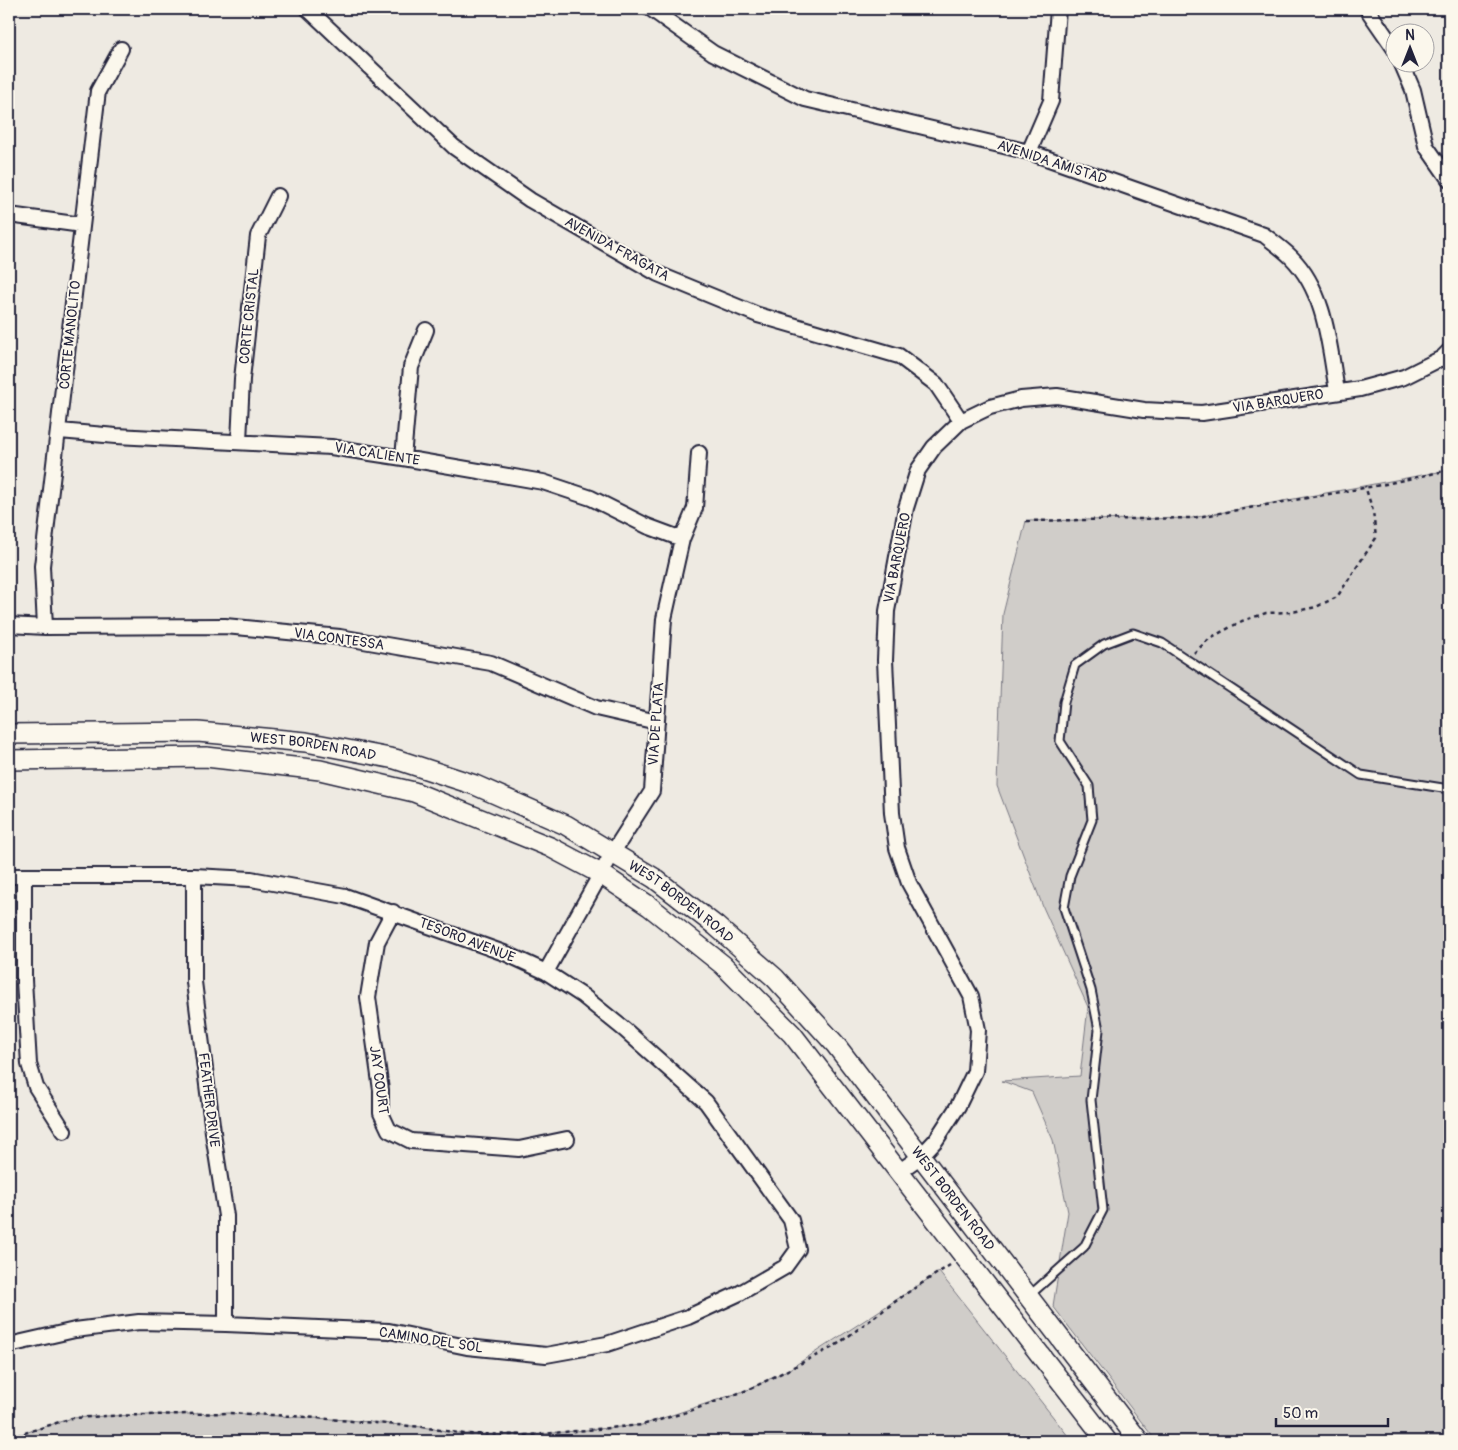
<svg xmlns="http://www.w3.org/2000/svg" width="1458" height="1450" viewBox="0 0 1458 1450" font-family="Pangolin,sans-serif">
  <rect width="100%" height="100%" fill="#eeeae2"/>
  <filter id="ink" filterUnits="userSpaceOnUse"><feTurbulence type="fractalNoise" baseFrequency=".02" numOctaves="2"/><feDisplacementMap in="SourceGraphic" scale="10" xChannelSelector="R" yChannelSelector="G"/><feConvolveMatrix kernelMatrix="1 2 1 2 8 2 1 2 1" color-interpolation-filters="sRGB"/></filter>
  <g filter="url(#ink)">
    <path fill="#d0cdc9" stroke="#797882" d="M1449,470V1441H1156L1053,1306L1068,1212L1053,1140L1032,1092L1002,1081L1080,1076L1088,1007L1043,907L997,786L1003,614L1026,521L1192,518Z
      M939,1272L1072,1441H9V1438L72,1418L106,1416L228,1413L348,1420L422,1427L464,1434L531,1435L642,1425L750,1389L791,1368Z"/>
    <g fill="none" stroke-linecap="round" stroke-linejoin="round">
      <g stroke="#22223b" stroke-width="11">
        <path id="service" d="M1030,1295L1084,1247L1103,1210L1091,1100L1099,1030L1091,990L1064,908L1070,876L1092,820L1089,786L1060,741L1064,702L1075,665L1104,644L1133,633L1162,643L1361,775L1449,789"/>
      </g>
      <g stroke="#22223b" stroke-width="18">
        <path id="minor" d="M308,9L454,147L530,200L658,274L758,315L899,356L936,384L961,421
          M651,9L713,53L805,99L1029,152L1264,235C1273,242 1283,249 1291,257C1326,292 1329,345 1337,391
          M1367,9L1396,51
          M1401,62L1413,90L1426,146L1449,179
          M1029,152L1051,101L1058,9
          M9,215L82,225
          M60,431L116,436L331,447L403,458L543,482L591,498L647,526L682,539
          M239,441L242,379L258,236L278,196
          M403,458L411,367L426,330
          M9,625L45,627L225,626L340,637L491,663L596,708L657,722
          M45,627L42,566L98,91L121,49
          M9,876H194L251,879L345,896L507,954L546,972L583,996L625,1030L706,1102L791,1220L798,1249L785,1267L740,1293L688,1317L607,1344L546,1355L467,1347L389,1331L226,1324L139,1322L75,1330L9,1345
          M24,876V980L29,1064L36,1087L64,1131
          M194,876V982L214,1140L226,1216V1324
          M393,912L377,942L368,997L381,1090V1113L389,1130L411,1141L519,1149L567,1139
          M546,972L613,852L652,791L664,619L682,539L695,508L699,453
          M900,1171L921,1156L936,1140L958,1106L975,1071L978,1030L971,996L909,883L897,848L892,813L885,660L887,611L906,508L918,470L934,447L961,421L990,407L1021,399L1057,396L1144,410L1202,413L1360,389L1404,377L1442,358L1449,351"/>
      </g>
      <g stroke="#22223b" stroke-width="22">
        <g id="secondary">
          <path id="s1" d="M9,734L198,732L306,742L395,759L475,785L566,825L654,878L716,926L775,978L835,1044L1139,1441"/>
          <path d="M9,760L206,757L320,770L414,792L550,847L601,874L649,906L723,965L792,1034L1107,1441"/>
        </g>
      </g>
      <path stroke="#22223b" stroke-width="2.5" stroke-dasharray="4 4" stroke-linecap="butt" d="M1026,521L1192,518L1381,485L1449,470
        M1194,653L1210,638L1242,621L1266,613L1292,612L1316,607L1337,597L1376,538L1373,511L1365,486
        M9,1438L72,1418L106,1416L228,1413L293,1416L422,1427L464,1434L531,1435L642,1425L687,1412L750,1389L835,1346L907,1293L950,1265"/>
      <use href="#service" stroke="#fbf7ec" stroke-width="7"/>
      <use href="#minor" stroke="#fbf7ec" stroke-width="14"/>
      <use href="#secondary" stroke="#fbf7ec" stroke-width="19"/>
    </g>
  </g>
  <g text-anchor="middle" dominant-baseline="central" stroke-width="4" stroke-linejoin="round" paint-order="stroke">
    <g font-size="14" fill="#22223b" stroke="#fbf7ec">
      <text transform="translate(1052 162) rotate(18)">AVENIDA AMISTAD</text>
      <text transform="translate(617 249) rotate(29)">AVENIDA FRAGATA</text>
      <text transform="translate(249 316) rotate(-84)">CORTE CRISTAL</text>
      <text transform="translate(70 335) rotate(-84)">CORTE MANOLITO</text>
      <text transform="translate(1278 401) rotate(-9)">VIA BARQUERO</text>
      <text transform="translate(377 454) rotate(9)">VIA CALIENTE</text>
      <text transform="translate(897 558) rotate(-79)">VIA BARQUERO</text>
      <text transform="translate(339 639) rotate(8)">VIA CONTESSA</text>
      <text transform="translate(656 724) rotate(-86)">VIA DE PLATA</text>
      <text stroke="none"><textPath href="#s1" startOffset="305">WEST BORDEN ROAD</textPath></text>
      <text stroke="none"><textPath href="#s1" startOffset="710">WEST BORDEN ROAD</textPath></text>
      <text transform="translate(467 940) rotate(21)">TESORO AVENUE</text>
      <text transform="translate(379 1080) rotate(82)">JAY COURT</text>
      <text transform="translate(209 1100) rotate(83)">FEATHER DRIVE</text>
      <text stroke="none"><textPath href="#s1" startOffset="1115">WEST BORDEN ROAD</textPath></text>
      <text transform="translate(431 1340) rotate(9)">CAMINO DEL SOL</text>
    </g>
  </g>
  <rect width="1458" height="1450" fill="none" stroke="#fbf7ec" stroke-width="30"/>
  <rect x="15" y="15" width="1428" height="1420" fill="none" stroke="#22223b" stroke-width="2" filter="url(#ink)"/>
  <g transform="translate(1410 48)"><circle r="24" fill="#fbf7ec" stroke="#a4a2a5"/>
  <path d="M0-4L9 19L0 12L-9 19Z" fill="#22223b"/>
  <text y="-8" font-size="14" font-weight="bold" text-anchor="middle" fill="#22223b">N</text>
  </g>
  <path d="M1276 1418v8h112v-8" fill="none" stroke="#22223b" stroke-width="2.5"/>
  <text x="1283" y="1418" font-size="15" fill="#22223b" stroke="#fbf7ec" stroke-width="4" paint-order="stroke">50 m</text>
</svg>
